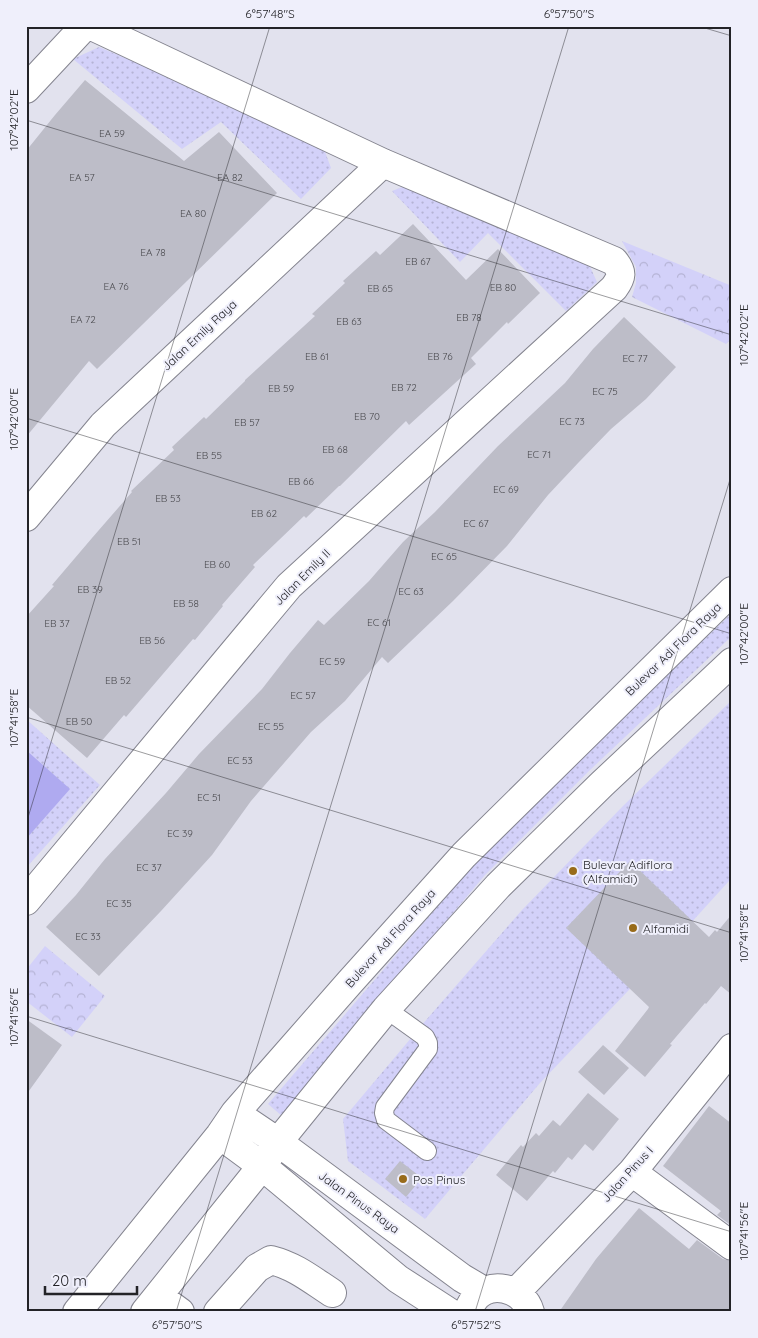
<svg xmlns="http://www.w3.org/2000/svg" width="758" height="1338" viewBox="0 0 758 1338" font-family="Quicksand,sans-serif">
  <defs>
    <pattern id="grass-dots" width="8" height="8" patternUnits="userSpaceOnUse" patternTransform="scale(1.25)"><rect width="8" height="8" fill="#d3d1f9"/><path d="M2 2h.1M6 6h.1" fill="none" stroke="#b5b3d5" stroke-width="1.8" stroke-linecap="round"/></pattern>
    <pattern id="park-crowns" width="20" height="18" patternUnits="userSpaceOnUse" patternTransform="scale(1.25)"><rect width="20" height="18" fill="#d3d1f9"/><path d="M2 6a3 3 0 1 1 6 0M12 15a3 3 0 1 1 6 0" fill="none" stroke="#b5b3d5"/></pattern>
  </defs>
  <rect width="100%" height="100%" fill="#e2e2ee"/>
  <path fill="url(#grass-dots)" d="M99,47L321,141L331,168L301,199L221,122L182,149L73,59Z
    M413,183L587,260L597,282L566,311L488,233L460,262L392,191Z
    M732,613V636L589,771L485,875L282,1116L268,1104L475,863L578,759Z
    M732,700V882L729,881L649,969L540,1083L425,1219L348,1161L343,1119L427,1019L522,910L623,806Z
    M26,719L100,785L26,868Z"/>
  <path fill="url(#park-crowns)" d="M622,241L732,286V338L726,344L632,297L636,283V267Z
    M45,946L105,996L72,1037L26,1001V970Z"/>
  <path fill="#afaaf0" d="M26,750L70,789L26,839Z"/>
  <path fill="#bdbdc8" d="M85,80L184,161L219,132L277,193L97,369L89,361L26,437V151L55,115Z
    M413,224L466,280L498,249L540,293L508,324L507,322L471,358L476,364L409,425L406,421L340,486H339L306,518L304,516L253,565L255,567L222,605L223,606L195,640L193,639L126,717L124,715L87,758L26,705V617L54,586L52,585L92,538L132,492L131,491L174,450L172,447L204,417L206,419L245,381V380L315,316L312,314L345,283L343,281L376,251L380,255Z
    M624,317L676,367L646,399L611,429L579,462L548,495L507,546L453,601L388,663L382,657L345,701L311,732L251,801L212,855L161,911L99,976L46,927L76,895L105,859L166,793L199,754L262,689L290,653L318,620L324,625L369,581L403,542L435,512L498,446L565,383L593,349Z
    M630,861L709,937L715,930L717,932L732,914V995L721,986L706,1004L705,1003L670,1044L672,1045L645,1077L615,1051L648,1009L649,1007L566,928Z
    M26,1019L62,1045L26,1095Z
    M603,1045L629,1068L604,1095L578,1072Z
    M588,1093L619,1119L593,1151L585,1144L572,1160L568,1157L555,1173L553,1171L527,1201L496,1175L521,1145L523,1147L536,1133L539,1136L553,1120L560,1126Z
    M709,1106L732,1124V1226L717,1215L721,1211L663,1166Z
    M400,1161L422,1178L406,1197L385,1179Z
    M639,1208L689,1249L697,1240L723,1259L732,1261V1312H559L596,1259Z"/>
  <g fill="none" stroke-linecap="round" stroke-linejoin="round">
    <g stroke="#84848f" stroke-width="20">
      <path id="service" d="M386,1009L425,1037L428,1043V1049L385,1107L384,1113L386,1120L427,1151"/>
    </g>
    <g stroke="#84848f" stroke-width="30">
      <path id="minor" d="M26,89L83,28L88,26
        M26,517L103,425L383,163
        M26,901L289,586L614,288C622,277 623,272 614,261L383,163L94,27L91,26
        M235,1113L278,1142L462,1278L484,1291
        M220,1135L262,1166L398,1279L449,1312
        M632,1172L732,1246
        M516,1292L632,1172L732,1048
        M158,1296L180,1312
        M77,1312L220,1135L235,1113L350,982L464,855L732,591
        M145,1312L262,1166L278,1142L386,1009L498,886L602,784L732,662
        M218,1312L257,1268L271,1260C295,1266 312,1280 332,1293
        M468,1312C469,1308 471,1304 473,1301C488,1279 523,1287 530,1312"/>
    </g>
    <use href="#service" stroke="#fff" stroke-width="18"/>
    <use href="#minor" stroke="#fff" stroke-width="28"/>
  </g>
  <path fill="none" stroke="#232327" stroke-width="1" stroke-opacity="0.45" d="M698,26L732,36M26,120L732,335M26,418L732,634M26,717L732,933M26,824L270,26M26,1016L732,1232M176,1312L569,26M475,1312L732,473"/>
  <g fill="#986b1a" stroke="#efeffb" stroke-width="2">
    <circle cx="573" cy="871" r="5"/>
    <circle cx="633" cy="928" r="5"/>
    <circle cx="403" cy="1179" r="5"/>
  </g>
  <g text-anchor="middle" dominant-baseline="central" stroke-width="4" stroke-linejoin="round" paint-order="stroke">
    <g font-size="10" fill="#4a4a4f">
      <text x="112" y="133">EA 59</text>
      <text x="82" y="177">EA 57</text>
      <text x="230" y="177">EA 82</text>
      <text x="193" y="213">EA 80</text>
      <text x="153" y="252">EA 78</text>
      <text x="418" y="261">EB 67</text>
      <text x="116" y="286">EA 76</text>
      <text x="503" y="287">EB 80</text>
      <text x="380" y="288">EB 65</text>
      <text x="469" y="317">EB 78</text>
      <text x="83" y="319">EA 72</text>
      <text x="349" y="321">EB 63</text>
      <text x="317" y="356">EB 61</text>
      <text x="440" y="356">EB 76</text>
      <text x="635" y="358">EC 77</text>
      <text x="404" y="387">EB 72</text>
      <text x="281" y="388">EB 59</text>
      <text x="605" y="391">EC 75</text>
      <text x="367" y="416">EB 70</text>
      <text x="572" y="421">EC 73</text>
      <text x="247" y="422">EB 57</text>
      <text x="335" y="449">EB 68</text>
      <text x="539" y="454">EC 71</text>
      <text x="209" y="455">EB 55</text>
      <text x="301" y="481">EB 66</text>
      <text x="506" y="489">EC 69</text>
      <text x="168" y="498">EB 53</text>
      <text x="264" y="513">EB 62</text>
      <text x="476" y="523">EC 67</text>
      <text x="129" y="541">EB 51</text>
      <text x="444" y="556">EC 65</text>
      <text x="217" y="564">EB 60</text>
      <text x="90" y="589">EB 39</text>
      <text x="411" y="591">EC 63</text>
      <text x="186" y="603">EB 58</text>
      <text x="379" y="622">EC 61</text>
      <text x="57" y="623">EB 37</text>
      <text x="152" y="640">EB 56</text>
      <text x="332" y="661">EC 59</text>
      <text x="118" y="680">EB 52</text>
      <text x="303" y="695">EC 57</text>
      <text x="79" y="721">EB 50</text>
      <text x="271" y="726">EC 55</text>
      <text x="240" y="760">EC 53</text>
      <text x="209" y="797">EC 51</text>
      <text x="180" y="833">EC 39</text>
      <text x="149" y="867">EC 37</text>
      <text x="119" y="903">EC 35</text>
      <text x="88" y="936">EC 33</text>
    </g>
    <g font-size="12" fill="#232327" stroke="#efeffb">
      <text transform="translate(199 335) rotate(-43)">Jalan Emily Raya</text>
      <text transform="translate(302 577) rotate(-45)">Jalan Emily II</text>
      <text transform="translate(673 649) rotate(-44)">Bulevar Adi Flora Raya</text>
      <text transform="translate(390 938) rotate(-48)">Bulevar Adi Flora Raya</text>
      <text transform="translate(627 1174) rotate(-48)">Jalan Pinus I</text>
      <text transform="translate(359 1202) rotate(36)">Jalan Pinus Raya</text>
    </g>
    <g font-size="12" fill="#232327" stroke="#efeffb" text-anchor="start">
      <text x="583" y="864">Bulevar Adiflora<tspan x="583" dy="14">(Alfamidi)</tspan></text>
      <text x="643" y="928">Alfamidi</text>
      <text x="413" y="1179">Pos Pinus</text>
    </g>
  </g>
  <rect width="758" height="1338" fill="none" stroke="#efeffb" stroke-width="55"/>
  <path d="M45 1286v8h92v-8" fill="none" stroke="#232327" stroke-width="2.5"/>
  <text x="52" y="1286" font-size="15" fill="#232327" stroke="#efeffb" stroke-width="4" paint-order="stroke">20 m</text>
  <rect x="28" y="28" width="702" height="1282" fill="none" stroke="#232327" stroke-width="2"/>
  <g font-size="12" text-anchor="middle" fill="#232327">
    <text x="270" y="18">6°57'48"S</text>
    <text x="569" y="18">6°57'50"S</text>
    <text transform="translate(14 120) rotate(-90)" y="4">107°42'02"E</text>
    <text transform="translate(744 335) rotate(-90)" y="4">107°42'02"E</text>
    <text transform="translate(14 419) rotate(-90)" y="4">107°42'00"E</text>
    <text transform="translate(744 634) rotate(-90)" y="4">107°42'00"E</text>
    <text transform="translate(14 718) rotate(-90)" y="4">107°41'58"E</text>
    <text transform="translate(744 933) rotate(-90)" y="4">107°41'58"E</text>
    <text transform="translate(14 1017) rotate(-90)" y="4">107°41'56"E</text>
    <text transform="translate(744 1231) rotate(-90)" y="4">107°41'56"E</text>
    <text x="177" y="1329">6°57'50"S</text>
    <text x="476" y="1329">6°57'52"S</text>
  </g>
</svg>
